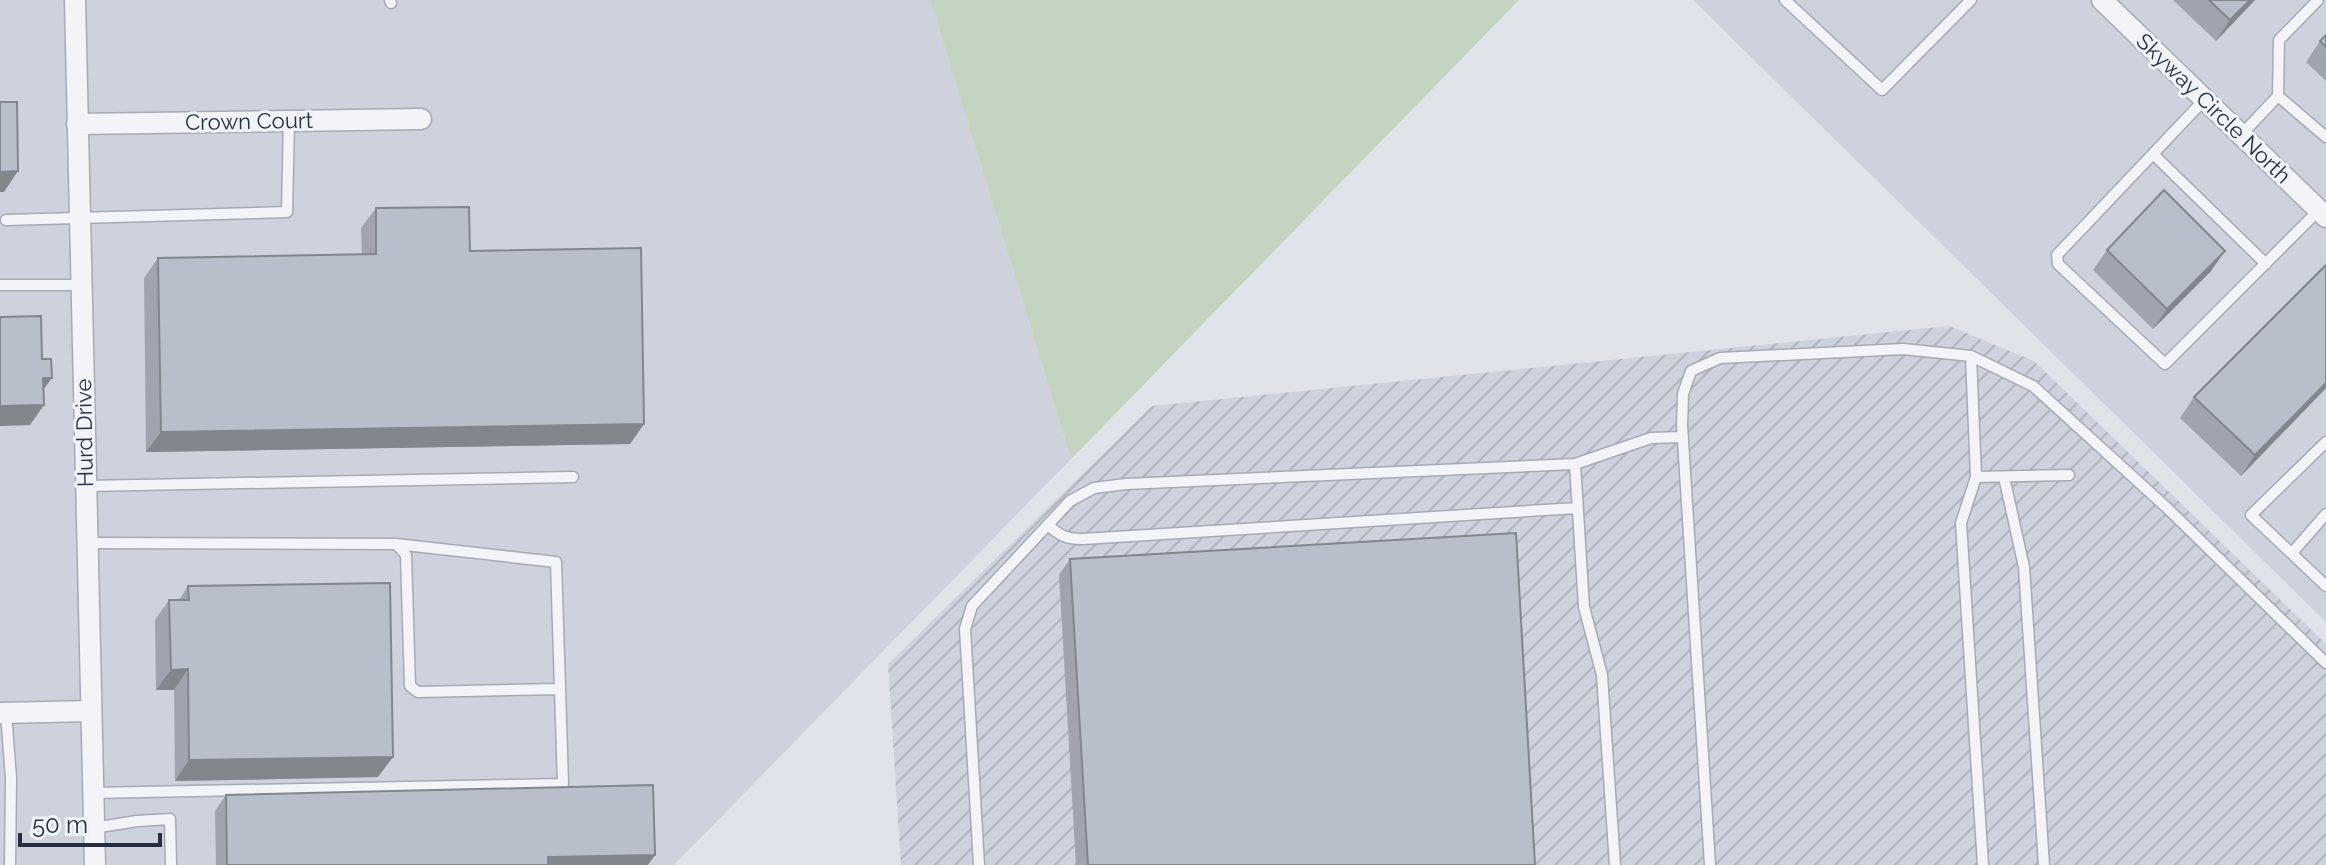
<svg xmlns="http://www.w3.org/2000/svg" width="2326" height="865" viewBox="0 0 2326 865" font-family="Raleway,sans-serif">
  <defs>
    <pattern id="industrial-furrows" width="10" height="10" patternUnits="userSpaceOnUse" patternTransform="scale(2)"><rect width="10" height="10" fill="#ced2dc"/><path d="M-1 1l2-2M0 10L10 0M9 11l2-2" fill="none" stroke="#b1b5be"/></pattern>
  </defs>
  <rect width="100%" height="100%" fill="#e0e3ea"/>
  <path fill="#ced2dc" d="M0,0H930L1071,459L674,865H0Z
    M1693,0H2326V622Z"/>
  <path fill="url(#industrial-furrows)" d="M1949,326L2034,361L2326,644V865H901L888,664L1152,406Z"/>
  <path fill="#c5d4c0" d="M930,0H1519L1071,459Z"/>
  <g fill="none" stroke-linecap="round" stroke-linejoin="round">
    <g stroke="#a5aab5" stroke-width="13">
      <path id="service" d="M390,0L391,3
        M1785,0L1882,90L1971,0
        M2278,96L2279,40L2318,0
        M2205,99L2057,255L2058,264L2165,364L2319,210
        M2241,135L2278,96L2326,137
        M2153,154L2266,264
        M6,220L287,212L289,120
        M0,285H81
        M1971,356L1976,477L2069,475
        M2326,442L2251,515L2326,586
        M1976,477L1961,523L1983,865
        M2004,477L2024,567L2044,865
        M85,486L573,477
        M1048,525C1060,536 1067,539 1083,539L1577,508
        M87,543L396,544L406,555L410,686L418,692L560,689
        M2292,553L2326,514
        M6,713L11,778L10,865
        M92,793L563,784L556,562L396,544
        M93,828L137,821L170,819L171,865
        M979,865L965,629L972,606L1070,501L1094,488L1126,484L1575,464
        M1615,865L1602,675L1584,607L1575,464L1651,438L1683,437
        M1710,865L1682,425L1683,394L1691,371L1720,358L1903,349L1971,356L2033,386L2166,507L2326,663"/>
    </g>
    <g stroke="#a5aab5" stroke-width="23">
      <path id="minor" d="M75,0L95,865
        M2102,0L2326,217
        M77,124L421,119
        M0,713L90,711"/>
    </g>
    <use href="#service" stroke="#f3f4f8" stroke-width="10"/>
    <use href="#minor" stroke="#f3f4f8" stroke-width="20"/>
  </g>
  <path fill="#9fa4ae" d="M2173,0H2255L2216,41Z
    M2326,35V81L2306,62L2320,41Z
    M376,208L470,251L630,444L146,452L144,278L158,258L362,255L361,228Z
    M2107,250L2211,271L2153,329L2093,270Z
    M2326,388L2241,476L2180,418L2194,397Z
    M1070,559L1535,865H1076L1059,575Z
    M188,586L378,777L175,781L174,690H156L155,620L169,600H179Z
    M226,795L648,865H216L215,811Z"/>
  <path fill="#82868d" d="M2250,0H2255L2216,41L2230,20Z
    M18,171L4,192H0V172Z
    M2225,251L2211,271L2153,329L2167,309Z
    M43,378H52L37,398Z
    M2326,383V388L2241,476L2255,455Z
    M44,405L30,425L0,426V406Z
    M644,424L630,444L146,452L161,432Z
    M188,669L174,690H156L171,670Z
    M393,757L378,777L175,781L189,760Z
    M655,855L648,865H543L548,857Z"/>
  <path fill="#b9bfca" stroke="#82868d" stroke-width="2" d="M2209,0H2250L2230,20Z
    M2326,35V47L2320,41Z
    M0,102H17L18,171L0,172Z
    M2164,190L2225,251L2167,309L2107,250Z
    M469,207L470,251L641,248L644,424L161,432L158,258L376,254V208Z
    M2326,265V383L2255,455L2194,397Z
    M41,316L42,359H51L52,378H43L44,405L0,406V317Z
    M1516,533L1535,865H1088L1070,559Z
    M390,583L393,757L189,760L188,669L171,670L169,600H189L188,586Z
    M653,785L655,855L548,857V865H227L226,795Z"/>
  <g text-anchor="middle" dominant-baseline="central" stroke-width="6" stroke-linejoin="round" paint-order="stroke">
    <g font-size="22" fill="#273043" stroke="#eff3f7">
      <text transform="translate(2214 108) rotate(44)">Skyway Circle North</text>
      <text transform="translate(249 121) rotate(-1)">Crown Court</text>
      <text transform="translate(84 433) rotate(-91)">Hurd Drive</text>
    </g>
  </g>
  <path d="M20 833v12h140v-12" fill="none" stroke="#273043" stroke-width="4"/>
  <text x="32" y="833" font-size="24" fill="#273043" stroke="#eff3f7" stroke-width="6" paint-order="stroke">50 m</text>
</svg>
